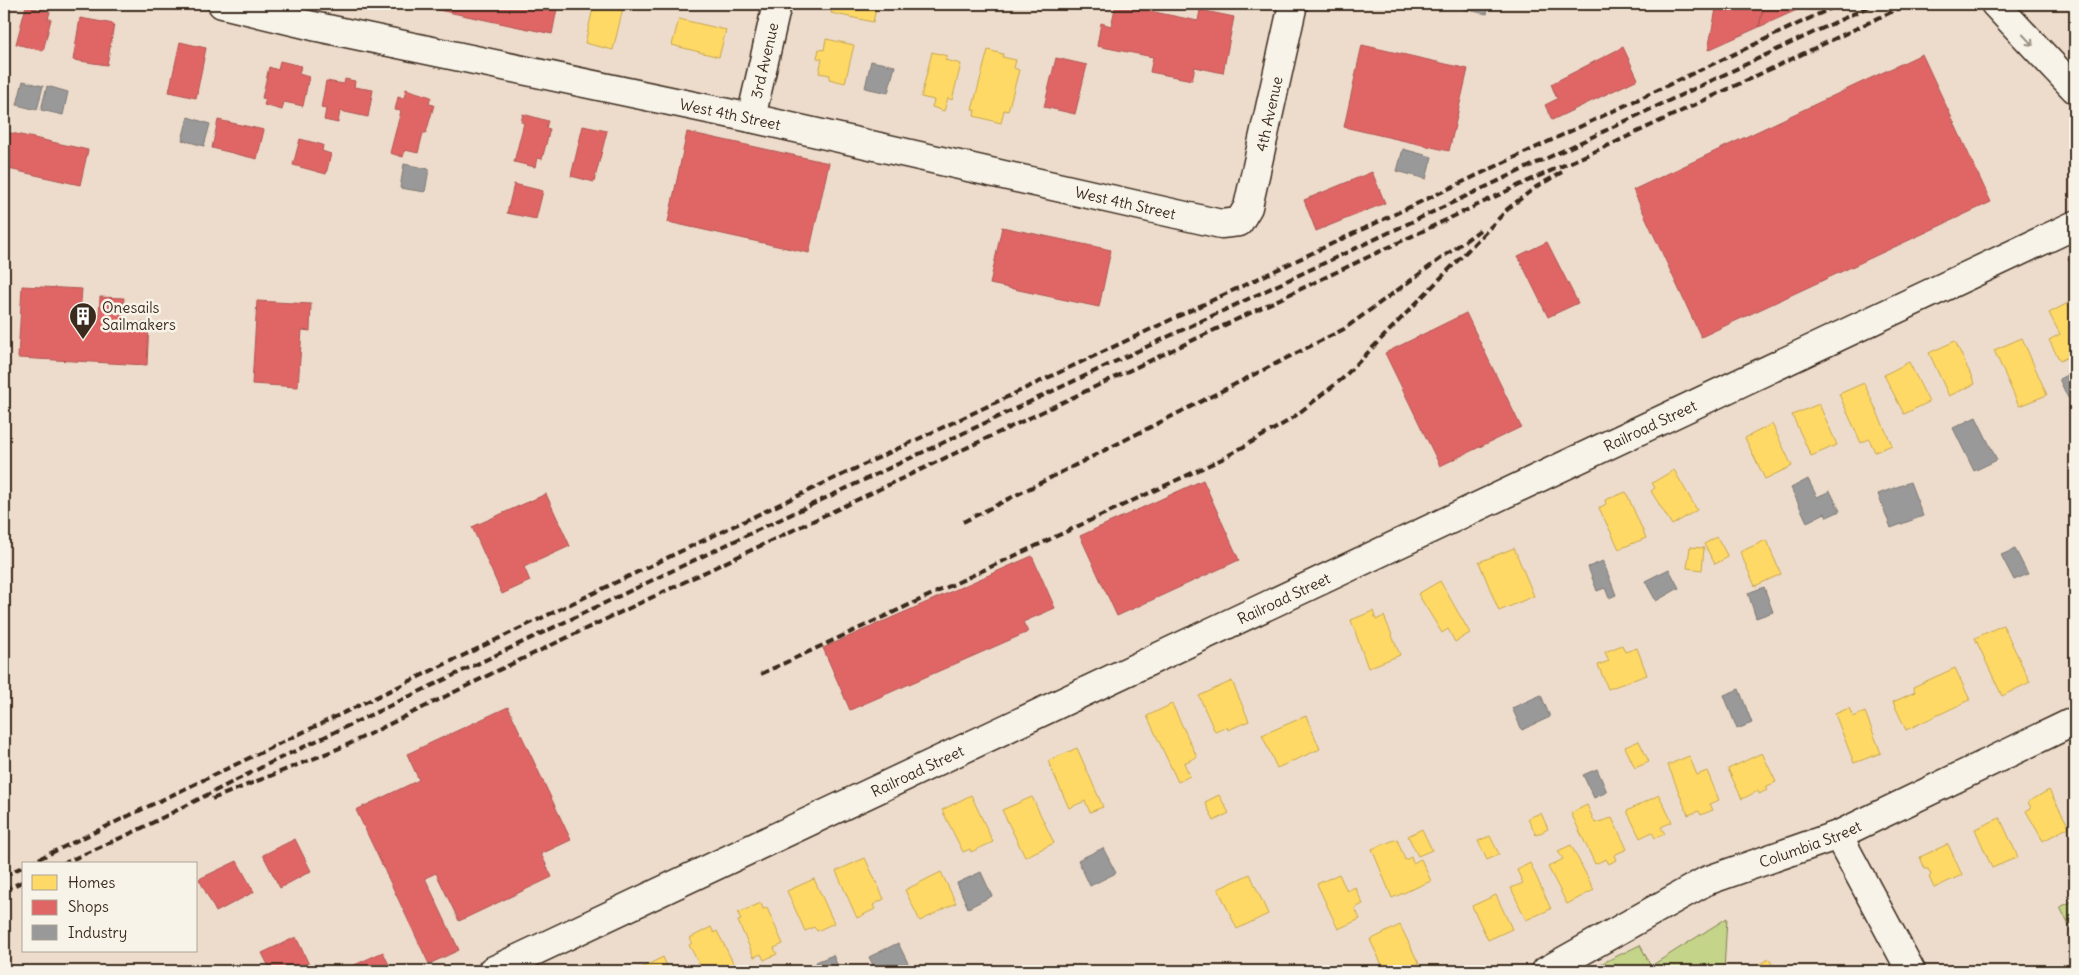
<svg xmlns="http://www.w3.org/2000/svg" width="2079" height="975" viewBox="0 0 2079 975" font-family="Delius,sans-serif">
  <rect width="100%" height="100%" fill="#eddccb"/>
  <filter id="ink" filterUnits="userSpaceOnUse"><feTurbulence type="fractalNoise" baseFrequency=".02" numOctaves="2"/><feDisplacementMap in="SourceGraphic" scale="10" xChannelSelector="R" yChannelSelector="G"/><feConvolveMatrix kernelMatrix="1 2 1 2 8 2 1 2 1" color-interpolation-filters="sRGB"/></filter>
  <g filter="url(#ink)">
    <path fill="#c4d488" stroke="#807f53" d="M2075,900V938L2060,907Z
      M1727,918L1724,971H1586L1640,945L1651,966Z"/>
    <path fill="#ffd966" stroke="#c4a450" d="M594,4H624L613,50L585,43Z
      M833,4H877L873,22L831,13Z
      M679,19L726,30L719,57L672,45Z
      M826,39L854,45L845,83L829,79L830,75L819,73L822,59L817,58L819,49L824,50Z
      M988,50L1003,54L1002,57L1016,60L1014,68L1019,70L1008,111L1004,110L1001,123L974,116L975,110H972Z
      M932,52L947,56L945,60L961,64L952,100L948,98L944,111L932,107L934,100L921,97Z
      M2068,303L2075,318V353L2060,361L2049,340L2060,334L2049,313Z
      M2022,338L2047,395L2019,406L1994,350Z
      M1955,341L1975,384L1949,396L1929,353Z
      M1909,362L1929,402L1904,414L1884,375Z
      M1864,383L1892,445L1875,452L1869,439L1861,443L1839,394Z
      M1819,404L1837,445L1811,456L1792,415Z
      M1772,424L1792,466L1765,479L1745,438Z
      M1674,470L1697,510L1672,525L1651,491L1655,488L1652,483Z
      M1626,492L1646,538L1619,549L1599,508L1606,504L1605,500Z
      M1717,537L1728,557L1715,564L1704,544Z
      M1766,540L1781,574L1755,586L1740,552Z
      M1690,547L1704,548L1702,570L1687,568Z
      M1514,548L1534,596L1499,611L1479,562Z
      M1440,581L1470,633L1455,642L1448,629L1442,633L1418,594Z
      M1373,611L1376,620L1384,616L1400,655L1368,668L1351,620Z
      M2003,625L2030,682L2002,696L1975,638Z
      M1622,645L1625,652L1637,648L1647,675L1608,689L1598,665L1609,661L1605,652Z
      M1955,668L1970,700L1906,730L1893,702L1915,692L1913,687Z
      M1232,681L1249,721L1228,730L1227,727L1215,732L1199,696Z
      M1172,704L1197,757L1184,763L1190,776L1178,782L1147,716Z
      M1849,708L1853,717L1865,712L1881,753L1854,763L1835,714Z
      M1306,716L1320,749L1277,768L1262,735Z
      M1639,741L1649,762L1635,768L1625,747Z
      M1077,748L1103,807L1090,812L1085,801L1069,808L1048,761Z
      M1762,753L1776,782L1765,787L1767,790L1759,794L1758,791L1742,799L1728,769Z
      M1689,756L1697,775L1707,771L1719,800L1710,804L1713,810L1701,815L1699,811L1688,815L1668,765Z
      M2049,790L2069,827L2043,841L2026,811L2031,808L2028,802Z
      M971,795L993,842L971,852L970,849L963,852L942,810Z
      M1219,795L1229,813L1214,821L1205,802Z
      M1659,795L1672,822L1661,827L1665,834L1655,838L1652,832L1640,838L1627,811Z
      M1032,797L1054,843L1025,857L1002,810Z
      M1587,805L1595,823L1612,818L1627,849L1614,855L1616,860L1609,864L1606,859L1595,864L1571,813Z
      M1541,813L1548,829L1536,835L1528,818Z
      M2000,818L2018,857L1992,868L1975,829Z
      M1422,829L1432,850L1418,856L1408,836Z
      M1490,836L1499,854L1487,860L1478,841Z
      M1397,839L1405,860L1411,857L1413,863L1421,859L1431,881L1392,898L1372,849Z
      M1948,844L1962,875L1934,888L1929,877L1931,875L1928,869H1925L1920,857Z
      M1571,845L1594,890L1567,904L1548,867L1563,859L1558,851Z
      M865,858L884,899L873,905L875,909L857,918L836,871Z
      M1530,863L1551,909L1526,920L1511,888L1523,883L1517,870Z
      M941,872L956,903L920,921L905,890Z
      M1250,874L1268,914L1237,929L1218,889Z
      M1339,874L1347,891L1355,887L1363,904L1355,908L1360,919L1338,929L1317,884Z
      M814,879L834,923L817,931L814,927L805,931L787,891Z
      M1496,895L1512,929L1488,940L1472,906Z
      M761,903L763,909L767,908L783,944L774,948L777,954L764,960L761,954L754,957L738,921L741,920L738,913Z
      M1400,925L1420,966L1413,970V971H1385L1370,940Z
      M711,927L714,933L717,931L736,968L730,971H703L689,945L692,943L690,938Z
      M663,957L669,971H637V970Z
      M1769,959L1776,971H1746Z"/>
    <path fill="#e06666" stroke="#ae5450" d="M410,4H558L552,34Z
      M1116,4H1141L1140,9L1198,21L1200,10L1234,17L1223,73L1195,67L1192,80L1150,72L1153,57L1097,46L1101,23L1111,26Z
      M1693,4H1764L1759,27L1708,50L1716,9Z
      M1764,4H1810L1759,27Z
      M26,6L50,12L48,19H51L43,51L16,44Z
      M80,18L114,24L107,65L73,60Z
      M180,42L206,48L196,98L169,92Z
      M1362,45L1468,69L1449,151L1344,127Z
      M1623,47L1638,79L1552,120L1545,105L1557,99L1551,84Z
      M1922,54L1991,202L1701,337L1633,190Z
      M1056,58L1087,65L1075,114L1044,107Z
      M280,61L301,66L299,74L309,77L303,106L284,102L282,110L264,105L266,99L262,98L269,67L278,70Z
      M345,79L355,81L354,87L373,90L368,117L340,111L338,123L324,120L326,109L321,108L326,81L344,84Z
      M406,89L431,97L429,104L434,105L426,133H423L418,153L405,150L403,157L390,153L401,111L395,110L398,97L404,98Z
      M523,114L548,121L546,128L550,129L542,159L537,158L535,167L514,162L524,123L521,122Z
      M218,120L264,130L257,159L212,148Z
      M583,126L607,131L594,182L571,176Z
      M7,132L88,150L80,185L4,168V144Z
      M687,132L829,163L809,253L668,222Z
      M300,139L323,145L322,151L331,154L326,174L293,165Z
      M1372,172L1385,203L1316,231L1304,200Z
      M514,184L543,191L536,219L507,213Z
      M1002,227L1111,250L1099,307L990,284Z
      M1547,242L1578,303L1548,317L1518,256Z
      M2075,255V274L2068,258Z
      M22,286L82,289L80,315L99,316L100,297L124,298L122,321L149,323L147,365L18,358Z
      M257,301L311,304L310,331L302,330L298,387L252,384Z
      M1466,313L1521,427L1440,466L1385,353Z
      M1203,480L1239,560L1117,616L1080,536Z
      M546,494L570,546L524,567L530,581L502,594L472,527Z
      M1032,556L1055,608L1023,622L1028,632L850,710L823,648Z
      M508,707L571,840L541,854L552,877L459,921L436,873L425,878L459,950L429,964L356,810L419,780L407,754Z
      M295,839L311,871L280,888L263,855Z
      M237,861L254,892L216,912L199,879Z
      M296,937L312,971H271L262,953Z
      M383,952L392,971H352L350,967Z"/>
    <path fill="#999" stroke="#7d7874" d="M643,4H667L665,10Z
      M1464,4H1489L1487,14L1463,9Z
      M871,61L895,66L888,93L865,88Z
      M23,81L43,86L37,110L17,105Z
      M47,86L68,92L63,115L41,110Z
      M188,117L210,124L204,146L182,140Z
      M1403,149L1432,157L1426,179L1397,171Z
      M404,164L429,169L425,192L400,188Z
      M2075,371V395L2068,398L2059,379Z
      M1976,417L1997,460L1974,471L1953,428Z
      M1808,479L1817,497L1830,491L1840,511L1827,517L1825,513L1807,522L1791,488Z
      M1910,482L1923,516L1891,528L1878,494Z
      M2015,549L2028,574L2014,580L2001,555Z
      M1603,561L1616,595L1609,598L1605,588L1597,591L1588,567Z
      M1669,569L1679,588L1656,601L1645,581Z
      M1764,587L1773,612L1756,618L1748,593Z
      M1739,689L1752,723L1737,729L1724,695Z
      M1541,695L1550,717L1522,730L1512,708Z
      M1597,769L1607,792L1594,798L1583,775Z
      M1103,848L1116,873L1090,886L1078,860Z
      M981,872L992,896L968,908L957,883Z
      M898,943L910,967L902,971H876L869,957Z
      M833,955L840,971H820L816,962Z"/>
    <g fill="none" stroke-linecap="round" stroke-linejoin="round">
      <g stroke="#3b2a1e" stroke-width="31">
        <g id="street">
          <path id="s1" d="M222,4L313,26L751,118L1221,224L1239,222L1248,207L1293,4"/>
          <path d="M1995,4L2075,89"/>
          <path id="s2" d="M751,118L777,4"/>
          <path d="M1838,835L1911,971"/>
          <path id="s3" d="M492,971L2075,225"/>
          <path id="s4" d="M1546,971L1706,881L1838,835L2075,721"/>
        </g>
      </g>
      <use href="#street" stroke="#f7f3e8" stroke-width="28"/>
      <path stroke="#3b2a1e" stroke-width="4" stroke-dasharray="8 4" stroke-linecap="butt" d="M1506,210L1536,187L1562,172
        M963,522L1344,329L1480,230
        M761,674L1222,459L1290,420L1342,379L1510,207
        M212,799L345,746L499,670L1528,181L1616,142L1908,4
        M28,864L721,532L1840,4
        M62,864L136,831L270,763L726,545L1874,4
        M4,876L24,866
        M4,890L24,881"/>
    </g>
    <defs><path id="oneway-shaft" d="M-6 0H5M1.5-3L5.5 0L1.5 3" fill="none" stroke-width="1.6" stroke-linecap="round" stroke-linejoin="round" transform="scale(1.25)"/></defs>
    <use stroke="#998e83" href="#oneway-shaft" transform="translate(2028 40) rotate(47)"/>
  </g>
  <defs>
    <g id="building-pin" transform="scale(1.4375)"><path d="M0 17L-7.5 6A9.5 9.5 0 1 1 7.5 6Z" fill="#3b2a1e" stroke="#f7f3e8"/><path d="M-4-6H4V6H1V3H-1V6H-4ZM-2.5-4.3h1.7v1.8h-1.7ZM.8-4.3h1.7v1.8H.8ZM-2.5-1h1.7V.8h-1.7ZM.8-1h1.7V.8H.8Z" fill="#fff"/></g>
  </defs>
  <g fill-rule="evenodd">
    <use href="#building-pin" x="83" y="316"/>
  </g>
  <g text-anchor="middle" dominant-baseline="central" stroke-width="5" stroke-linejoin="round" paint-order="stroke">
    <g font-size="15" fill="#3b2a1e" stroke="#f7f3e8">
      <text stroke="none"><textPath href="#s2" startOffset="59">3rd Avenue</textPath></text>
      <text stroke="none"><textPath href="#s1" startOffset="520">West 4th Street</textPath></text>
      <text stroke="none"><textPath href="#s1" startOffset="1154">4th Avenue</textPath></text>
      <text stroke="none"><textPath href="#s1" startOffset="925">West 4th Street</textPath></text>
      <text stroke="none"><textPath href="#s3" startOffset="1280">Railroad Street</textPath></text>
      <text stroke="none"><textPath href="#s3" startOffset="875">Railroad Street</textPath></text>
      <text stroke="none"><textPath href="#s3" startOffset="470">Railroad Street</textPath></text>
      <text stroke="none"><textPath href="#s4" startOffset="294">Columbia Street</textPath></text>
    </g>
    <g font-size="15" fill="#3b2a1e" stroke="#f7f3e8" text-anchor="start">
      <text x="102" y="307">Onesails<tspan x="102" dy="17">Sailmakers</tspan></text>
    </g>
  </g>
  <rect width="2079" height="975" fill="none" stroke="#f7f3e8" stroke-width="20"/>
  <rect x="10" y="10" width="2059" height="955" fill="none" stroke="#3b2a1e" stroke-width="2" filter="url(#ink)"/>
  <rect x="22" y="862" width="175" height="90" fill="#f7f3e8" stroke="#aca397"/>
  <rect x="32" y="875" width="25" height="15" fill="#ffd966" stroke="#aca397"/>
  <text x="68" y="888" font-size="15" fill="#3b2a1e">Homes</text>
  <rect x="32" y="900" width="25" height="15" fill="#e06666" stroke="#aca397"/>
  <text x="68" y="912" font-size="15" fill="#3b2a1e">Shops</text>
  <rect x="32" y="925" width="25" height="15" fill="#999999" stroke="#aca397"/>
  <text x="68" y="938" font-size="15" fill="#3b2a1e">Industry</text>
</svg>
